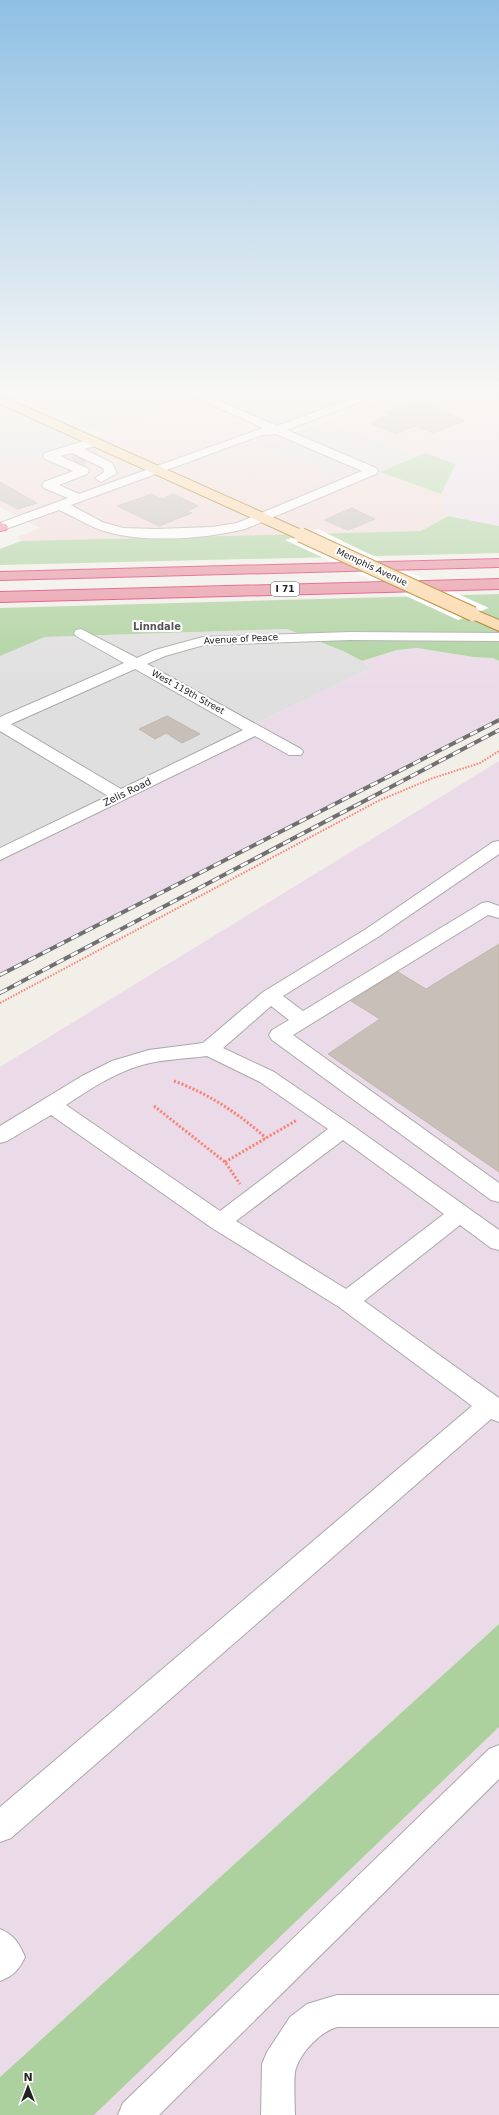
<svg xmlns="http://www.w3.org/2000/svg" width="499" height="2115" viewBox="0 0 499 2115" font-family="'DejaVu Sans',sans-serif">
  <rect width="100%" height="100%" fill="#f2efe9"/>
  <path fill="#e0dfdf" d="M10,393H374L273,431L203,400L103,434Z
    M0,403L82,441L19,463L11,459L0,462Z
    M325,421L418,456L354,483L261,447Z
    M287,629L343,651L372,667L0,850V656L45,637Z"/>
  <path fill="#f2dad9" d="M399,393H499V423L418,456L325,421Z
    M203,400L286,436L262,447L354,482L380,472L441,494L448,516L421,531L21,541L18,537L40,528L0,507V462L11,459L19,463Z"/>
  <path fill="#ebdbe8" d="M499,423V526L448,516L441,494L455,464L425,453Z
    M418,648L473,657L493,658L499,661V717L0,975V850L372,667L362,661L397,650Z
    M499,761V1624L0,2077V1067Z
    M499,1727V2115H94Z"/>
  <path fill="#add19e" d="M425,453L456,464L441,494L380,472Z
    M448,516L499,526V553L0,565V549L21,541L421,531Z
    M499,594V661L493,658L473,657L417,648L397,650L362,661L343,651L287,629L45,637L0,656V608Z
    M499,1624V1727L94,2115H0V2077Z"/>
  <path fill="#fff" d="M318,529L363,551L489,608L458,620L285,540Z"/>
  <path fill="#c7bfb8" stroke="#c4b6ab" d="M416,400L428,403L465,421L433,433L415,426L396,434L369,423L390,415L385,413Z
    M0,482L37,503L18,509L0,500Z
    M152,494L162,499L173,494L198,506L187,511L192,513L159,526L117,506Z
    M352,508L375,519L348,530L324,520Z
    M167,716L200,734L182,743L166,733L155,739L139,729Z
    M499,944V1172L328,1054L380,1019L351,1001L398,972L426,989Z"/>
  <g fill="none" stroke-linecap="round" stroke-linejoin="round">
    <path stroke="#c8c6c1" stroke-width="13" stroke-dasharray="13 6" stroke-linecap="butt" d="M73,462L84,458"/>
    <g stroke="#a9a9a9" stroke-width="2">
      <path id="minor" d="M186,393H201L277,426L367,393H384L287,430L376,468L378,471L376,474L245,529C205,539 146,543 107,532C90,527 75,517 59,510L0,531V523L68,498L44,488L42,485L44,482L73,471L45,459L43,456L45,453L90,439H98L100,442L98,445L84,449L112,463L117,473L101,482L95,478L104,472L103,468L72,453L60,456L87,468L89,471L87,474L59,485L79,494L263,428ZM276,434L362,471L237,523L212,527L156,529L123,528L102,522L71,505L262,435Z
        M81,629L137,658L155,650L203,637L350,632L499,633V641L350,640L204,645L165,656L147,664L301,749L303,752L301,755H289L255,736L0,860V848L108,796L0,731V717L124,663L76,636L74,633L76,630ZM135,669L243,730L121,789L11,724Z
        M499,841V854L378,937L283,996L303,1011L482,903L488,902L499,906V918L488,915L293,1035L499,1183V1202L491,1200L272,1040L269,1035L272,1030L289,1020L271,1006L223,1048L274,1072L350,1124L499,1230V1250L491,1248L460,1225L364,1301L499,1398V1422L491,1419L11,1838L0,1842V1807L472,1406L339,1307L212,1228L51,1115L7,1141L0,1143V1126L82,1076L112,1061L149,1050L203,1043L263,992L366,929L493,842ZM207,1056L260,1082L328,1129L220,1211L66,1105C90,1089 114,1073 142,1065C163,1059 185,1059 207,1056ZM343,1140L444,1214L346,1289L236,1221Z
        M499,1745V1779L159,2115H118L123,2103L489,1749Z
        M0,1929C14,1935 19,1943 25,1957C19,1970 13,1976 0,1981Z
        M337,1995H499V2027H337C320,2032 302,2051 296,2068C293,2076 295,2105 295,2115H261L262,2064L267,2052L290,2017L307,2004Z"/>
    </g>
    <g stroke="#a06b00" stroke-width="2">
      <path id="major" d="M0,395L306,532L308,535L306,538H296L0,404Z
        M473,609L499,620V631L468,617L465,614L468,611Z"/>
    </g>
    <g stroke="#dc2a67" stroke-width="2">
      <path id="highway" d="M0,523L6,524L8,527L6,530L0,531Z
        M499,559V567L0,580V572Z
        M499,579V589L0,602V592Z"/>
    </g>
    <path stroke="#fa8072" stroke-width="2" stroke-dasharray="1.5 1.5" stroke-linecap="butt" d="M0,1003L378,801L433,778L480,763L499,751"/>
    <path stroke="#fa8072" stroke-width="3" stroke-dasharray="2 2" stroke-linecap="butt" d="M174,1081C209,1094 238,1113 266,1138
      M154,1106L225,1162L240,1184
      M225,1162L297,1120"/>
    <use href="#minor" fill="#fff" fill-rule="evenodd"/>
    <use href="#major" fill="#fcd6a4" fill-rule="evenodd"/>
    <use href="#highway" fill="#e892a2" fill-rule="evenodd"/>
    <g stroke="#707070" stroke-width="4">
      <path id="rail" d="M0,975L499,720
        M0,993L499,730"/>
    </g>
    <use href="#rail" stroke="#fff" stroke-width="2.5" stroke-dasharray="8" stroke-linecap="butt"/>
    <g stroke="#a06b00" stroke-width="16" stroke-linecap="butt">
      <path id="major-bridge" d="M301,535L473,614"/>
    </g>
    <use href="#major-bridge" stroke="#fcd6a4" stroke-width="14"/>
  </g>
  <linearGradient id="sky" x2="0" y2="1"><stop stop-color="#8fc0e4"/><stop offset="0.57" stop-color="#f9f8f5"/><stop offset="1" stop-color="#f9f8f5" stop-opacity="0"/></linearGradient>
  <rect width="499" height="689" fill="url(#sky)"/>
  <g text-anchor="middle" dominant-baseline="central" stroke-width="4" stroke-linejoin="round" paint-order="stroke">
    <g font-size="9" fill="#222" stroke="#fff">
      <text transform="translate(372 567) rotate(25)">Memphis Avenue</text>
      <text transform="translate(241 639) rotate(-3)">Avenue of Peace</text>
      <text transform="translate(188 692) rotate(29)">West 119th Street</text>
    </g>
    <rect fill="#fff" stroke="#646464" stroke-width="1" x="271" y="582" width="28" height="14" rx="3"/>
    <g font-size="9" font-weight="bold" fill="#222">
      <text x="285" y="589">I 71</text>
    </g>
    <g font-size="10" font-weight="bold" fill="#555" stroke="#fff">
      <text x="157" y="626">Linndale</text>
    </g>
    <g font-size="10" fill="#222" stroke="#fff">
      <text transform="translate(127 792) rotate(-26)">Zelis Road</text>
    </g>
  </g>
  <g transform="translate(28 2087)" stroke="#ffffff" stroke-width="3" paint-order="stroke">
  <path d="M0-3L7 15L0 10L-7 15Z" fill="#222222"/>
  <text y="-6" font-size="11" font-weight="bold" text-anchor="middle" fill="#222222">N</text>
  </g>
</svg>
